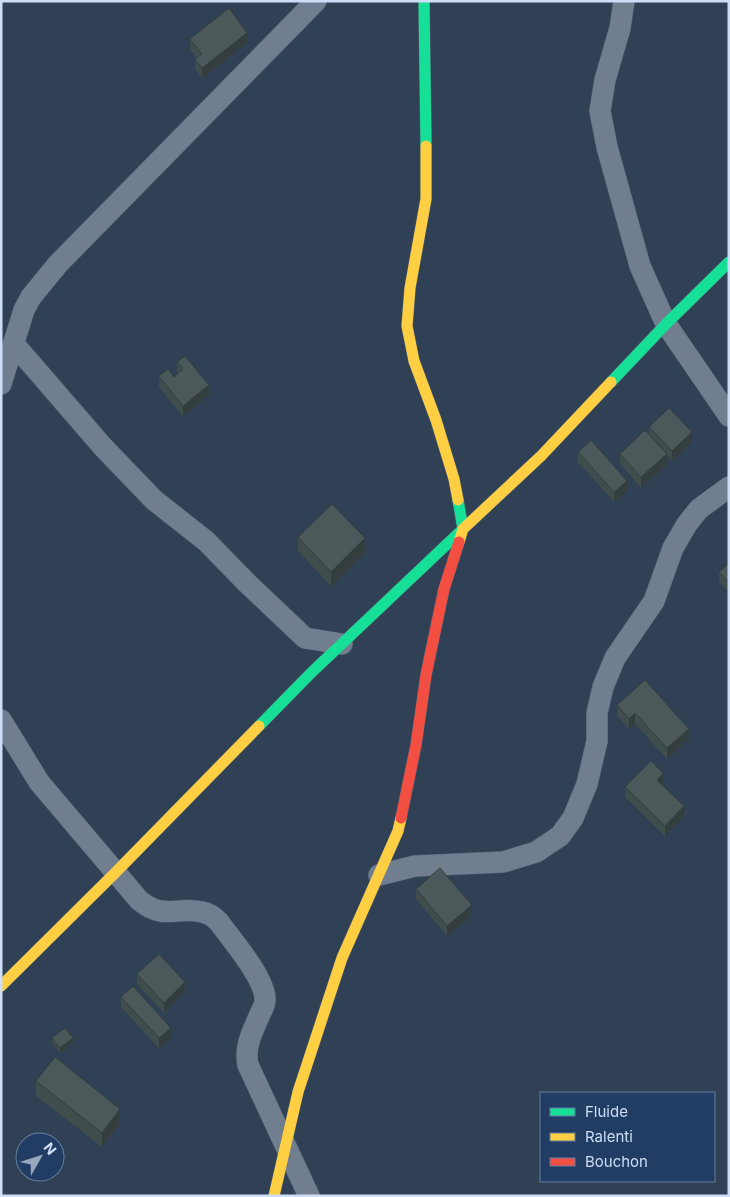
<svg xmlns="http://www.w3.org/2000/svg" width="730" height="1197" viewBox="0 0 730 1197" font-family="Inter,sans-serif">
  <rect width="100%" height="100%" fill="#304055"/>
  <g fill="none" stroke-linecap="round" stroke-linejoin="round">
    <g stroke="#515f71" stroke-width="22">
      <path id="street" d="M624,1L620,28L605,80L600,111L607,147L640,266L666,324L729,416
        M14,344L103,447L154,500L206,541L247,583L305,638L342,644
        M1,384L24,310L31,297L58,264L316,1
        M1,720L39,782L139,900C164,921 176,906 202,912C209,913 214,917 219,922C231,939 266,979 265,1000C265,1005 262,1010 260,1014C253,1031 244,1046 248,1065L309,1196
        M379,875L415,866L503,862L536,852L560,836L573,818L587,784L597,741V713L603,687L615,658L654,601L673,548L687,524L699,509L729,487"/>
    </g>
    <g stroke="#515f71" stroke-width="12">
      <path id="fast" d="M424,1L426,146
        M611,382L666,324L729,262
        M259,726L312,672L463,529L458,500"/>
    </g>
    <g stroke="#515f71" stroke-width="12">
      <path id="slow" d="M426,146V199L410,288L407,326L414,361L436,420L454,479L458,500
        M459,542L463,529L541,456L611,382
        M1,986L115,873L259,726
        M274,1196L298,1092L342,958L398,831L401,818"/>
    </g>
    <g stroke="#515f71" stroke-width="12">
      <path id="jam" d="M401,818L416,745L426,675L444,589L459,542"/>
    </g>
    <use href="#street" stroke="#717e90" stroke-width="21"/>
    <use href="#fast" stroke="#16e098" stroke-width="11"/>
    <use href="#slow" stroke="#ffcf43" stroke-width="11"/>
    <use href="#jam" stroke="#f24e42" stroke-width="11"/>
  </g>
  <path fill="#404d4d" d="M190,39L247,43L202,78L195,69V59L196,58L190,49Z
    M177,362L209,395L183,417L159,387V376L174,377L178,373L177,372Z
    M649,427L692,442L672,461L667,456V464L641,488L620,464V454L649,434Z
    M578,452L627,491L614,502L578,462Z
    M298,537L365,553L331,586L298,551Z
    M729,563V592L719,582V572Z
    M617,705L689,739L667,759L635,724L629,729L617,716Z
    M663,783L662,785L684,816L665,836L625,797V787Z
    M416,889L472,915L447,936L416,899Z
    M137,974L185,992L164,1013L137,984Z
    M121,997L171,1038L159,1049L121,1007Z
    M52,1038L73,1043L60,1053L52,1043Z
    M36,1081L120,1123L102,1147L36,1096Z"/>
  <path fill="#343e3f" d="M247,33V43L202,78V68Z
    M209,385V395L183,417V406Z
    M692,432V442L672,461V451Z
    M667,454V464L641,488V477Z
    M627,481V491L614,502V492Z
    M365,538V553L331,586V572Z
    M635,713V724L629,729V719Z
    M689,729V739L667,759V748Z
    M663,773V783L657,790V780Z
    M684,806V816L665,836V826Z
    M472,905V915L447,936V926Z
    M185,982V992L164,1013V1003Z
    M171,1028V1038L159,1049V1038Z
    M73,1038V1043L60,1053V1048Z
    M120,1109V1123L102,1147V1133Z"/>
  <path fill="#4b595a" stroke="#343e3f" d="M229,8L247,33L202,68L195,59L202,54L190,39Z
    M185,356L209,385L183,406L159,376L168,369L174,377L183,369L177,362Z
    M669,408L692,432L672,451L649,427Z
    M645,430L667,454L641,477L620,454Z
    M591,440L627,481L614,492L578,452Z
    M332,504L365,538L331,572L298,537Z
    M729,563V582L719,572Z
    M645,680L689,729L667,748L635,713L629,719L617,705Z
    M651,761L663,773L657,780L684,806L665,826L625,787Z
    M440,868L472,905L447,926L416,889Z
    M159,954L185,982L164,1003L137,974Z
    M133,986L171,1028L159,1038L121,997Z
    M65,1028L73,1038L60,1048L52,1038Z
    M55,1057L120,1109L102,1133L36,1081Z"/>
  <rect width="730" height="1197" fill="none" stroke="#cddef6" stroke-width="5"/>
  <rect x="540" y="1092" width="175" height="90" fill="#213d64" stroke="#667d9e"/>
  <rect x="550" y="1108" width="25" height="8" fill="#16e098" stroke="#667d9e"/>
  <text x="585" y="1117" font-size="15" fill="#cddef6">Fluide</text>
  <rect x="550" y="1133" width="25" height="8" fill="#ffcf43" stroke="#667d9e"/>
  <text x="585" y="1142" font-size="15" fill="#cddef6">Ralenti</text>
  <rect x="550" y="1158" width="25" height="8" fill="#f24e42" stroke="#667d9e"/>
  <text x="585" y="1167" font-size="15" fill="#cddef6">Bouchon</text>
  <g transform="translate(40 1157) rotate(51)"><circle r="24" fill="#213d64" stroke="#667d9e"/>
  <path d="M0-4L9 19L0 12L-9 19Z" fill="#96a7be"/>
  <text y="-8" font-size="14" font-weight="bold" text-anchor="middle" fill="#cddef6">N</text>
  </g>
</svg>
